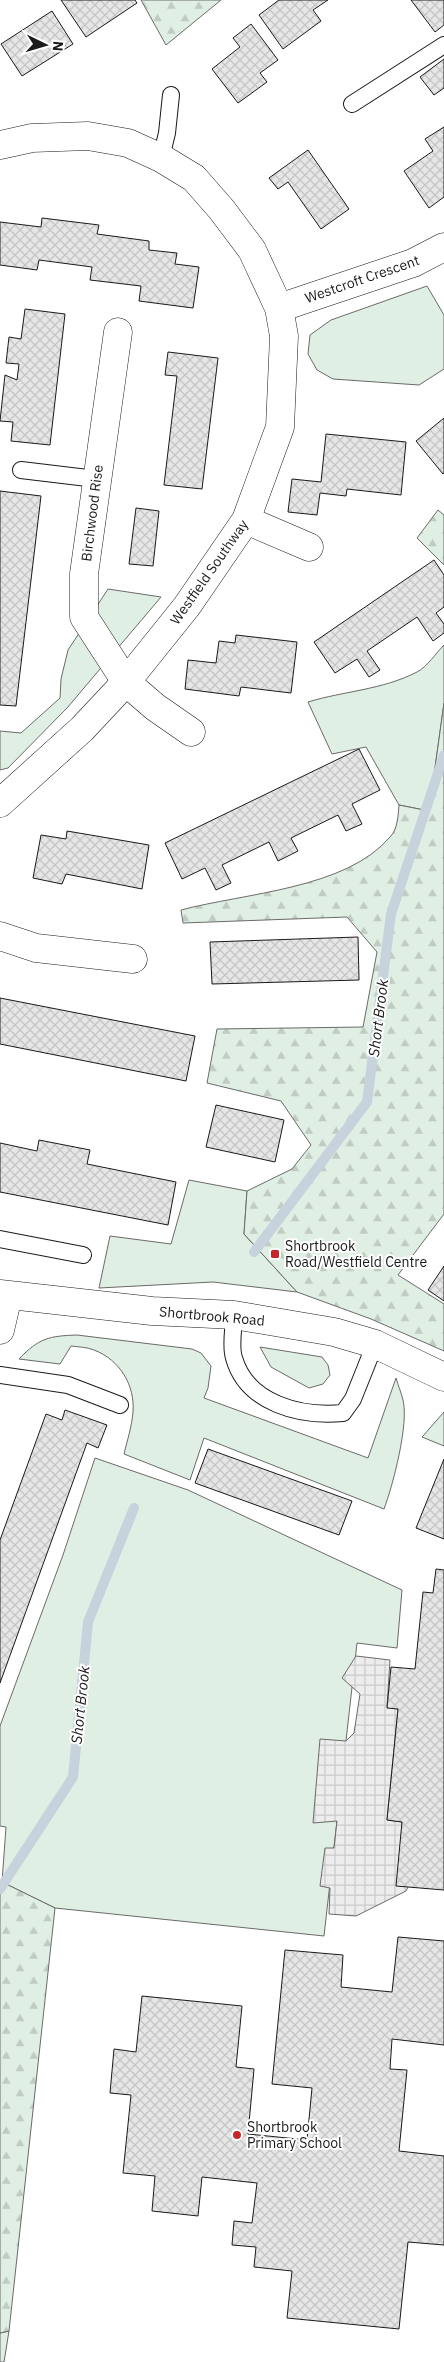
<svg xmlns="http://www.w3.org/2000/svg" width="444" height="2362" viewBox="0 0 444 2362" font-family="'IBM Plex Sans',sans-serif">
  <defs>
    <pattern id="forest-firs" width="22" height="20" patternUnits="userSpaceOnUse" patternTransform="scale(1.25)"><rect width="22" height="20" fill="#e0efe3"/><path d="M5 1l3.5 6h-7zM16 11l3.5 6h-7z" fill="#c0ccc2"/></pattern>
    <pattern id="plaza-grid" width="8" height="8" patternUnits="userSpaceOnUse" patternTransform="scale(1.25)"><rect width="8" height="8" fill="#ededed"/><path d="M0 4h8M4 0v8" fill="none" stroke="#cbcbcb"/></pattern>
    <pattern id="building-cross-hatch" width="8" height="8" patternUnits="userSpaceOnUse" patternTransform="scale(1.25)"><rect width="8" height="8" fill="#e6e6e6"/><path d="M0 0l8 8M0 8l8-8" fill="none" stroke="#c5c5c5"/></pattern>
  </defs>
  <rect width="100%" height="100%" fill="#fff"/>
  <path fill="#e0efe3" stroke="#6a6a6a" d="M427,286L444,315V369L419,385L333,379L317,370L308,354L310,335L331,320Z
    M108,589L161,597L67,708L8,768L0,770V731L21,733L60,698L61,679L68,650Z
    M444,645V703L429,811L399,805L366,747L332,754L308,702C344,691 382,690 417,672C427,667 436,653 444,645Z
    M189,1180L247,1191L244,1234L297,1292L213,1282L99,1288L110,1236L171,1244Z
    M77,1335L192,1349L201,1353L211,1366L208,1388L204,1398L368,1458L396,1378C398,1385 401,1392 403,1400C409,1424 393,1485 384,1509L204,1438L190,1480L124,1454C127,1441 132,1426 133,1412C135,1385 120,1360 94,1350C87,1347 78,1347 71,1346L60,1364L19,1359C39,1338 49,1336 77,1335Z
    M260,1347L322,1357L328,1365L330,1375L323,1384L309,1388L271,1367Z
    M444,1412V1446L422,1437Z
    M95,1458L188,1490L402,1590L397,1648L357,1643L324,1936L55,1908L2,1882L6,1827L0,1826V1726L63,1555Z
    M9,2331L4,2362H0V2333Z"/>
  <path fill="url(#forest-firs)" stroke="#6a6a6a" d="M141,0H221L166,45Z
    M438,510L444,515V565L417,538Z
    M444,703V1214L398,1275L444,1304V1351L371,1319L297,1292L244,1234L247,1191L292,1169L311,1145L281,1101L207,1083L217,1029L363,1027L377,952L347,917L183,923L181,910C245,893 346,889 390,837C398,829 398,815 399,805L429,811Z
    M2,1882L55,1908L9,2331L0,2333V1889Z"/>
  <path fill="url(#plaza-grid)" stroke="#6a6a6a" d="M356,1656L390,1660L387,1707L398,1709L387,1820L402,1822L408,1887L406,1891L356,1916L329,1914L330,1888L320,1886L325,1848H334L337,1821L313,1823L320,1739L346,1741L354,1733L360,1694L342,1678Z"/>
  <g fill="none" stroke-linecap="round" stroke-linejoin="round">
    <path stroke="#c6d2dc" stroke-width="10" d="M254,1252L367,1102L391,914L444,755
      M0,1889L73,1777L88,1622L134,1508"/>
  </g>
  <path fill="url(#building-cross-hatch)" stroke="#1a1a1a" d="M61,0H135L137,3L86,37Z
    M279,0H328L313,10L321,21L283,49L259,15Z
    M411,0H444V25L435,32Z
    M52,11L73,44L22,76L1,44Z
    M251,24L278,60L260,73L267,82L238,103L212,69L240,47L233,38Z
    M444,59V88L434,95L420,77Z
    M444,127V197L429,208L404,171L433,151L425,139Z
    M308,150L349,209L321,229L288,182L278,189L269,178Z
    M42,218L99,225L97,234L149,241V250L177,253L175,264L199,267L193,308L139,301L141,286L90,280L92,267L39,260L37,270L0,265V222L41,227Z
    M25,309L65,314L50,445L11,441L13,422L0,421L5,375L17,380L19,364L6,363L9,337L21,339Z
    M168,352L218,358L202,489L164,485L177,376L165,375Z
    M444,418V473L443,474L416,441Z
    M326,434L406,442L401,495L347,489L346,496L320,493L317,515L288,512L292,479L321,482Z
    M0,491L41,496L16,706L0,705Z
    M136,508L159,511L153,566L129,564Z
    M434,560L444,575V607L436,613L444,624V633L433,641L417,617L367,651L380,670L369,677L357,659L335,673L314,642Z
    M236,635L297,642L291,693L241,687L239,696L185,689L188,660L216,663L219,641L235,643Z
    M359,749L380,790L352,804L362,824L346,831L338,815L291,838L298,851L278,861L269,842L222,865L231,883L216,890L205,868L182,879L165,843Z
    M67,831L149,845L142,889L66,874L62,884L33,878L41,835L66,839Z
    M358,937L359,980L212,984L210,942Z
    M0,998L195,1036L186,1081L0,1044Z
    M216,1105L284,1120L275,1162L206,1147Z
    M39,1140L90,1150L87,1164L176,1182L168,1225L0,1192V1143L37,1151Z
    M444,1266V1301L428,1290Z
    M65,1410L107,1425L98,1448L87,1443L0,1683V1540L46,1414L62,1420Z
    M208,1449L352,1501L339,1535L195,1483Z
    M444,1459V1539L416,1528Z
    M436,1569L444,1570V1890L396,1886L402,1822L387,1820L398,1709L387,1708L391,1667L415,1669L423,1592L433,1593Z
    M398,1937L444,1941V2045L392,2039L390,2069L407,2070L399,2151L444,2156V2245L408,2242L399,2329L287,2318L292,2271L254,2267L256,2247L232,2245L234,2221L252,2223L257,2183L202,2177L198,2216L152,2211L155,2176L123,2173L131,2095L110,2093L114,2049L136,2052L142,1996L242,2006L236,2067L254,2069L248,2134L307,2140L312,2088L272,2084L285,1950L343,1955L341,1987L392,1992Z"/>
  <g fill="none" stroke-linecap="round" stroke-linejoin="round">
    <g stroke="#1a1a1a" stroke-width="18">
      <path id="lane" d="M352,104L444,45
        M161,158L167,133L171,95
        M21,470L96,479
        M0,1239L83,1255
        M234,1315C234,1328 230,1346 234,1358C247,1404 301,1417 343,1413L353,1399L375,1344
        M0,1375L68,1385L120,1405"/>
    </g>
    <g stroke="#1a1a1a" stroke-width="29">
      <path id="street" d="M0,145L32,138L88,136L128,143L161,158L194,178L222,210L252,250L279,308L284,336L280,427L246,520L187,606L126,682L82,729L0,803
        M279,308L413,263L444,247
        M118,332L84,574V617L126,682L155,707L191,732
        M246,520L309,547
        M0,936L36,948L133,959
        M0,1294L152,1311L234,1315L334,1332L375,1344L444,1377
        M0,1330L8,1296"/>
    </g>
    <use href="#lane" stroke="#fff" stroke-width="16"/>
    <use href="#street" stroke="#fff" stroke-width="28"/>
  </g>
  <g fill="#c62828" stroke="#fff" stroke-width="2">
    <rect x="270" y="1249" width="10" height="10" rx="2.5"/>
    <circle cx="237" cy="2135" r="5"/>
  </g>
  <g text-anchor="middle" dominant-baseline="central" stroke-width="4" stroke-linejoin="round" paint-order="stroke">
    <g font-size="14" fill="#1a1a1a" stroke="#fff">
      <text transform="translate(362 279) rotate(-19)">Westcroft Crescent</text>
      <text transform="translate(92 513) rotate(-83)">Birchwood Rise</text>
      <text transform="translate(209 572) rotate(-55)">Westfield Southway</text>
      <text transform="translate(212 1316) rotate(5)">Shortbrook Road</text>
    </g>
    <g font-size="14" fill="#1a1a1a" stroke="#fff" text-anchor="start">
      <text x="285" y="1246">Shortbrook<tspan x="285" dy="16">Road/Westfield Centre</tspan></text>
      <text x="247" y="2127">Shortbrook<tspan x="247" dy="16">Primary School</tspan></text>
    </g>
    <g font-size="15" font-style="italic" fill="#1a1a1a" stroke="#fff">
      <text transform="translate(378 1018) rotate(-83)">Short Brook</text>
      <text transform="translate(80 1705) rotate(-84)">Short Brook</text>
    </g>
  </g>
  <g transform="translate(45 45) rotate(95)" stroke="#ffffff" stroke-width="4" paint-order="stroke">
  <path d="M0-4L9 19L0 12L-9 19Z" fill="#1a1a1a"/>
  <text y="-8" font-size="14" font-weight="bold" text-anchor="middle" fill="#1a1a1a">N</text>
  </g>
</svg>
